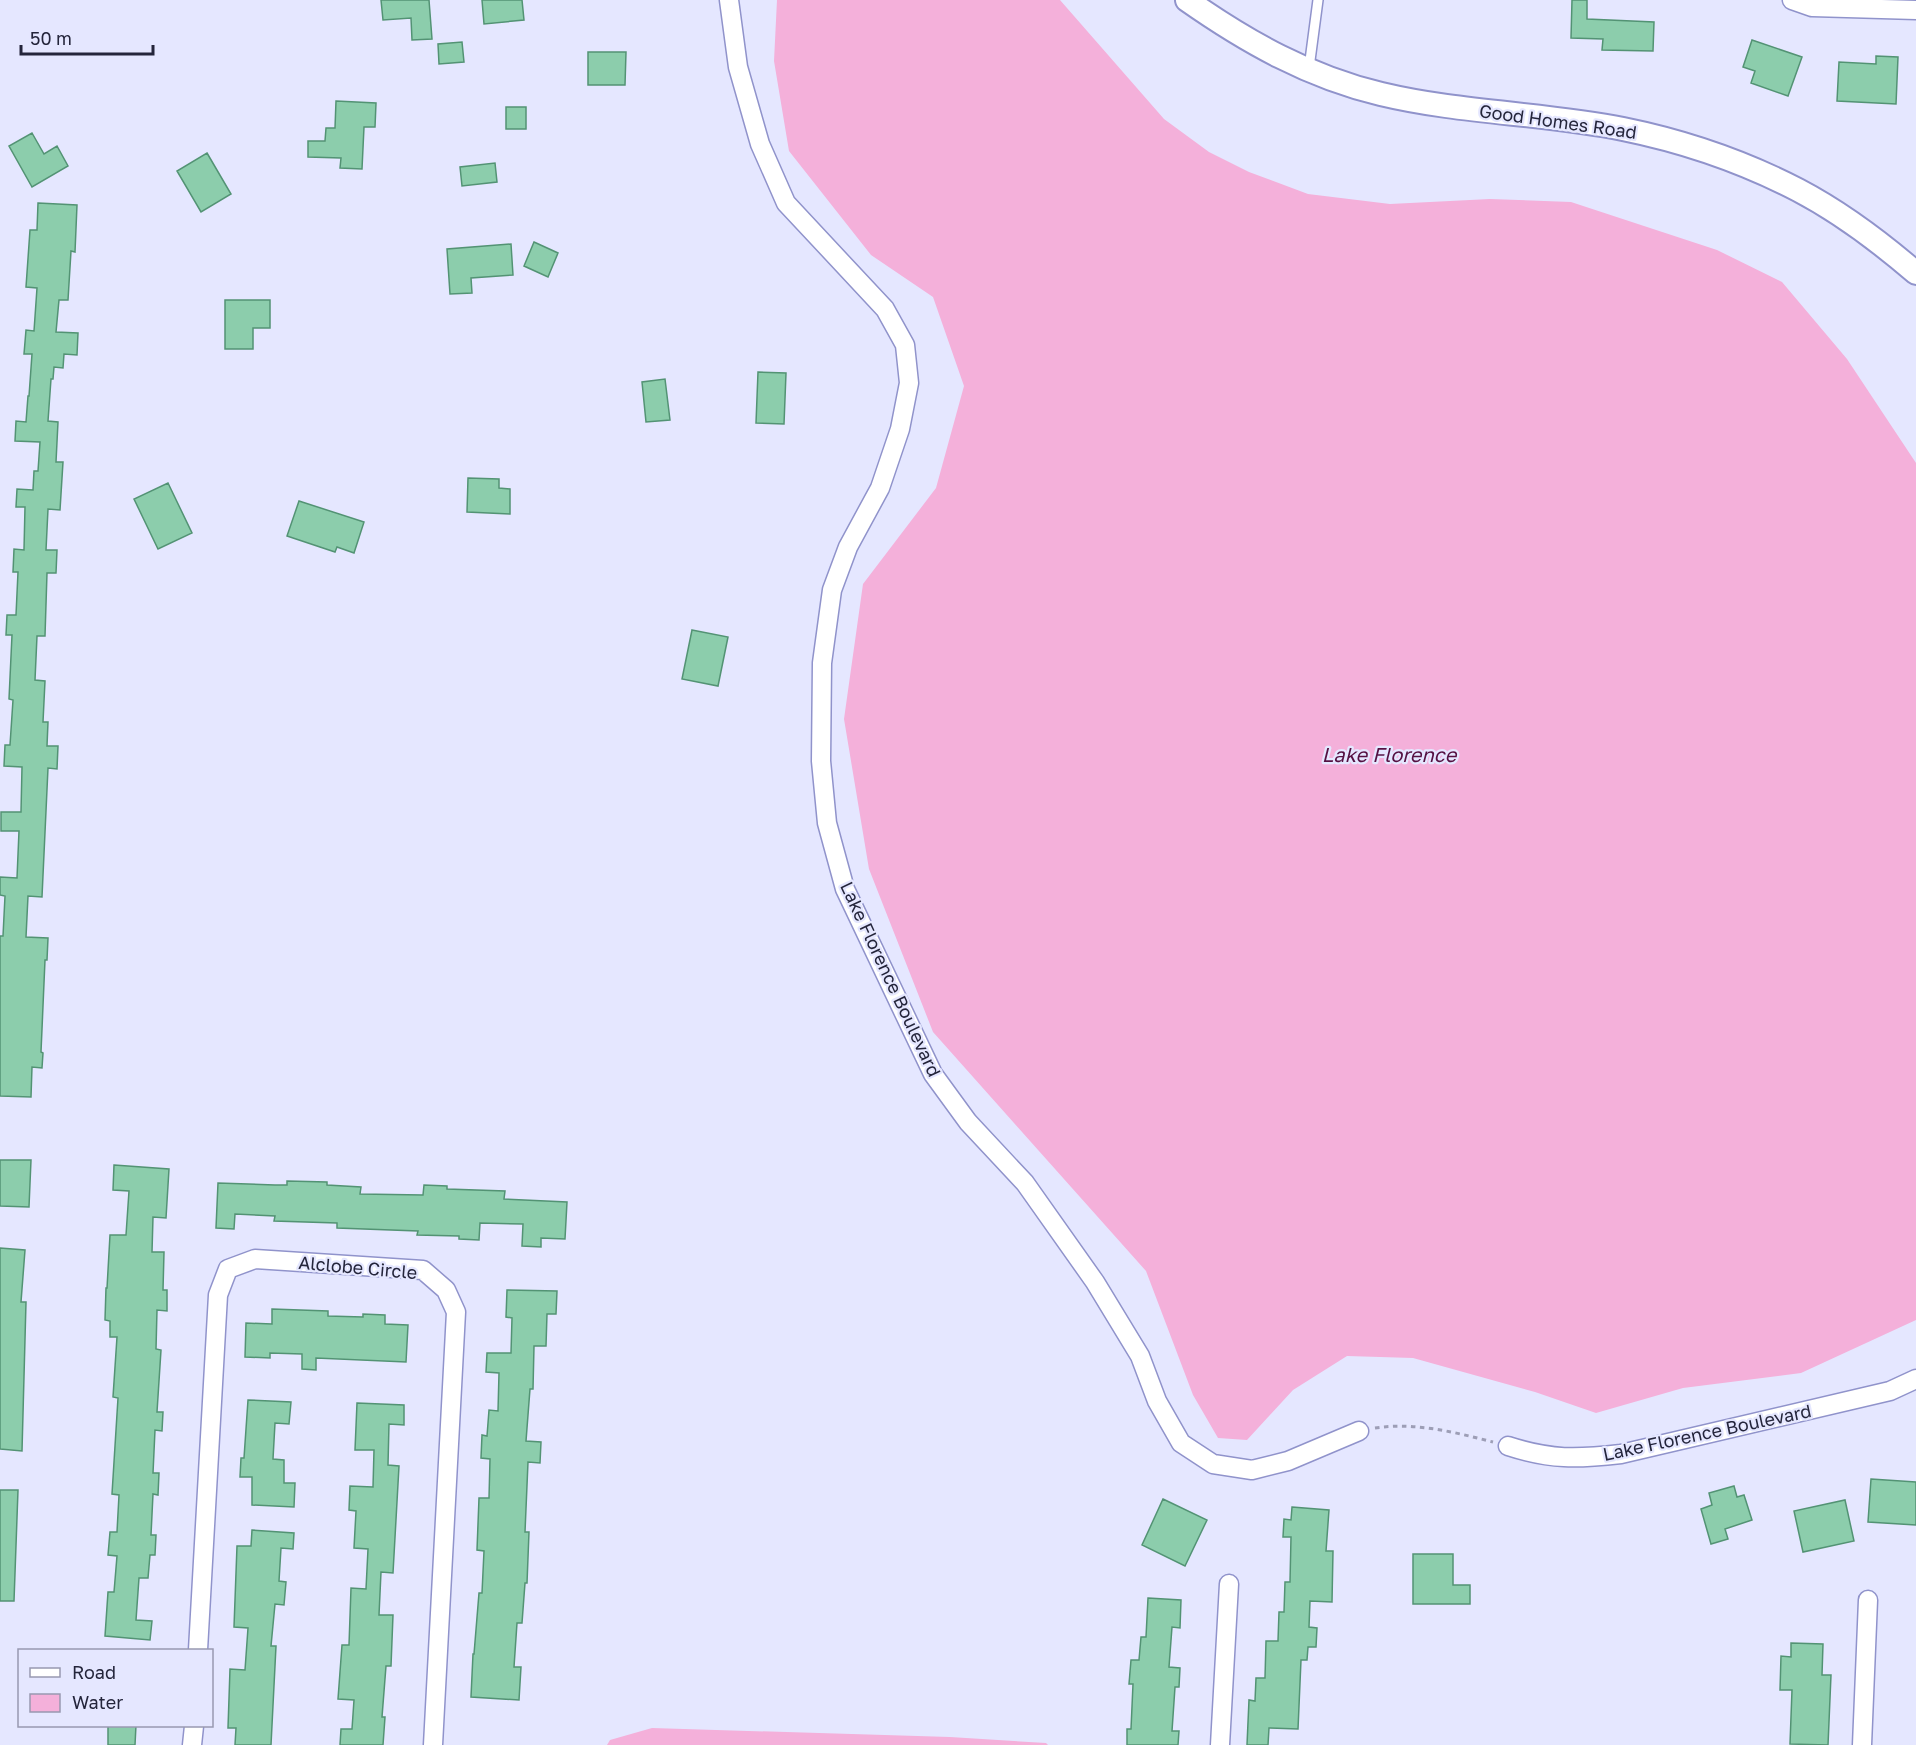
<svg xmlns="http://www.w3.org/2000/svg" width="1916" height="1745" viewBox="0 0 1916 1745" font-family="'Golos Text',sans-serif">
  <rect width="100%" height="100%" fill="#e5e7ff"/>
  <path fill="#f4b0da" d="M777,0H1060L1164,119L1209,152L1249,172L1308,194L1390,204L1490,199L1571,202L1717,250L1782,282L1847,359L1916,463V1320L1801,1373L1683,1388L1596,1413L1535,1392L1413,1358L1347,1356L1293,1390L1247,1440L1218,1438L1193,1395L1146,1271L933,1032L869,869L844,719L863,584L936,488L964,386L933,297L871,255L789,151L774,61Z
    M652,1728L950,1737L1046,1743L1048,1745H607L610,1740Z"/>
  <path fill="#8ccdac" stroke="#539374" stroke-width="1.5" d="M381,0H429L432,39L412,40L411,18L383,20Z
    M482,0H522L524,20L484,24Z
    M1572,0H1587V19L1654,22L1653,51L1602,50L1603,39L1571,38Z
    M1752,40L1802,57L1788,96L1751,83L1755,71L1743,67Z
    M462,42L464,62L439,64L438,44Z
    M588,52H626L625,85H588Z
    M1876,56L1898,57L1896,104L1837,101L1839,62L1876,64Z
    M336,101L376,103L375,127H364L362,169L340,168L341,158L308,157V141H325L326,128H335Z
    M506,107H526V129H506Z
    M32,133L44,154L57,146L68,166L32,187L9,146Z
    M207,153L231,194L201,212L177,171Z
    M495,163L497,182L462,186L460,167Z
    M38,203L77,205L75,252L71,251L68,300H59L56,332L78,333L77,355L64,354L63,368L54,367L53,379H51L48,421L58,422L56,462H63L60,510L48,509L46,550H57L56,573H47L45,636H37L35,680L45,681L43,722H48L47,746H58L57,769L48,768L42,897L28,896L26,937L48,938L47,960H45L41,1052L43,1053L42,1068L32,1067L31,1097L0,1096V936H3L5,896L0,895V877L17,878L19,831H1V812H21L22,767L4,766L5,745H10L13,700L9,699L12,635H6L7,615H16L18,572H13L14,549L24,550L25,507H16L17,489L33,490L34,471H38L40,442L15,441L16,421L26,422L28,396H29L32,354H24L26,330L34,331L37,288L26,287L30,230H37Z
    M534,242L558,253L548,277L524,266Z
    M511,244L513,275L471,278L472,293L450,294L447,249Z
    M225,300H270V328H253V349H225Z
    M758,372L786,373L784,424L756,423Z
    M665,379L670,420L646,422L642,382Z
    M468,478L499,479V488L510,489V514L467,512Z
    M168,483L192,533L158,549L134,499Z
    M299,501L364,522L354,553L337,547L335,552L287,536Z
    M692,630L728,637L718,686L682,679Z
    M0,1160H31L29,1207L0,1206Z
    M114,1165L169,1169L166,1218L153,1217L152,1252H164L163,1290H167V1311L157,1310L156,1349L161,1350L157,1412H163L162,1431L155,1430L153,1473H159L158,1495L153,1494L151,1535H156L155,1555H150L148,1578H139L136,1620L152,1621L150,1640L105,1636L108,1592H114L117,1556L108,1555L110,1532H117L119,1495L112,1494L118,1398L113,1397L117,1337H110V1321L105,1320L106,1288H107L110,1235H126L129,1191L113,1190Z
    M287,1181L327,1182V1185L361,1187L360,1194L423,1195L424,1185L447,1186V1189L505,1191L504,1199L567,1202L565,1239L541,1238V1247L522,1246L523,1224L480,1223L479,1240L459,1239V1236L417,1235L418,1231L337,1228V1223L274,1221L275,1216L235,1214L234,1229L216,1228L218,1183L275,1185H287Z
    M0,1248L25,1250L21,1302H26L22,1451L0,1449Z
    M507,1290L557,1291L556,1314H547L546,1346H534L533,1389H530L526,1441L541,1442L540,1463L528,1462L525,1532H529L527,1583H525L522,1623H517L514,1667H521L519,1700L471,1697L473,1654H474L479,1593H482L484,1551L477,1550L479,1498H489L490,1459L481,1458L482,1435L487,1436L489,1410L498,1411L499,1373L486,1372L487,1353H511L512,1318L506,1317Z
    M272,1309L328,1311V1316L363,1317V1314L385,1315V1324L408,1325L406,1362L316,1358V1370L302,1369V1354L270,1353V1358L245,1357L246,1323L272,1324Z
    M248,1400L291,1402L289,1424L275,1423L273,1459L284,1460V1483H295L294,1507L252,1505V1477H240L241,1458H244Z
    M357,1403L404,1405V1425L389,1424L388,1465L399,1466L393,1573L381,1572L379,1615H393L391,1666H386L382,1717H385L383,1745H340L341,1729H352L354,1700L338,1699L342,1645H349L351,1588L366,1589L368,1549L354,1548L356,1511L349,1510L350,1486L373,1487L374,1450H355Z
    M1871,1479L1916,1482V1525L1868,1522Z
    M1734,1486L1737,1497L1744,1495L1752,1520L1725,1529L1728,1539L1711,1544L1701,1509L1712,1505L1709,1493Z
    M0,1490H18L14,1601H0Z
    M1163,1499L1207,1520L1185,1566L1142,1545Z
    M1845,1500L1854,1541L1803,1552L1794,1511Z
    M1292,1507L1329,1510L1326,1551H1333L1332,1602L1310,1601L1309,1627L1317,1628L1316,1647H1308L1307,1660H1301L1298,1729L1269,1728L1268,1745H1247L1249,1700L1255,1701L1256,1678H1265L1266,1641H1278L1279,1612H1284L1285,1582H1290L1291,1537H1283L1284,1519L1291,1520Z
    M252,1530L294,1533L293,1549L281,1548L279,1581L286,1582L284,1605L275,1604L271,1646H276L271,1745H235L236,1728H228L230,1669L245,1670L248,1628L234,1627L237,1546H251Z
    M1413,1554H1453V1585H1470V1604H1413Z
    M1148,1598L1181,1600L1180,1628L1172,1627L1169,1667L1180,1668L1179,1687H1175L1172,1731H1179L1178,1745H1127V1729H1131L1133,1684H1129L1131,1660H1139L1141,1637H1146Z
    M1791,1643L1823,1644L1822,1675H1831L1828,1745L1790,1744L1792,1690H1780L1781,1656L1791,1657Z
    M108,1725H136L135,1745H108Z"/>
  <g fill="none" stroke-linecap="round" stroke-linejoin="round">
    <g stroke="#9093cb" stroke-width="12">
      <path id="service" d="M1309,68L1318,0"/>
    </g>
    <g stroke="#9093cb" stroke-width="21">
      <path id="minor" d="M729,0L738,67L760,144L786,203L885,309L905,345L909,383L900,429L880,488L848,547L832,590L822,663L821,761L827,823L845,889L933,1074L968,1122L1025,1183L1095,1282L1140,1356L1157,1401L1181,1443L1213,1464L1252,1470L1288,1461L1359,1431
        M1792,0L1812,7L1916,10
        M1508,1446C1551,1460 1577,1459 1621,1454L1890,1391L1916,1379
        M198,1650L218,1295L228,1269L255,1259L423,1270L446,1290L456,1312L433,1745
        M192,1745L194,1726
        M1220,1745L1229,1584
        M1862,1745L1868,1600"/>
    </g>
    <g stroke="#9093cb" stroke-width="26">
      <path id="tertiary" d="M1187,0C1247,42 1309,77 1381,94C1460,113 1543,113 1623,129C1682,141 1744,162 1798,190C1840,212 1880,242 1916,273"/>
    </g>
    <path stroke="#9d9eb6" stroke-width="3" stroke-dasharray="4.5 4.5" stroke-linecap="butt" d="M1375,1428C1415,1422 1454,1432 1493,1442"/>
    <use href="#service" stroke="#fff" stroke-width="9"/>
    <use href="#minor" stroke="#fff" stroke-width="18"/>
    <use href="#tertiary" stroke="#fff" stroke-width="22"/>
  </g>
  <g text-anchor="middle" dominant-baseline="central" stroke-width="4.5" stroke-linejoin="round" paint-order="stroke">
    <g font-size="18" fill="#24253b" stroke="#e5e7ff">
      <text transform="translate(1558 121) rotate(8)">Good Homes Road</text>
      <text transform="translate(891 979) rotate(65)">Lake Florence Boulevard</text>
      <text transform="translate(358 1267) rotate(5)">Alclobe Circle</text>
      <text transform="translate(1707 1432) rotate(-12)">Lake Florence Boulevard</text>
    </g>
    <g font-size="20" font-style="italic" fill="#551042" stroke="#e5e7ff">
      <text x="1389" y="754">Lake Florence</text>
    </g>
  </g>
  <rect x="18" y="1649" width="195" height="78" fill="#e5e7ff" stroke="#9899b1" stroke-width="1.5"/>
  <rect x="30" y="1668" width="30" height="9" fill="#ffffff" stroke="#9899b1" stroke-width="1.5"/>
  <text x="72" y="1679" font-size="18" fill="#24253b">Road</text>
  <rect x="30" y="1694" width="30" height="18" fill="#f4b0da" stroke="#9899b1" stroke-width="1.5"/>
  <text x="72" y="1709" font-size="18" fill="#24253b">Water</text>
  <path d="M21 45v9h132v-9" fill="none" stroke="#24253b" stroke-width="3"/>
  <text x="30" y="45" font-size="18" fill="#24253b" stroke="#e5e7ff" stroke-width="4.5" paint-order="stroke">50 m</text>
</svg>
